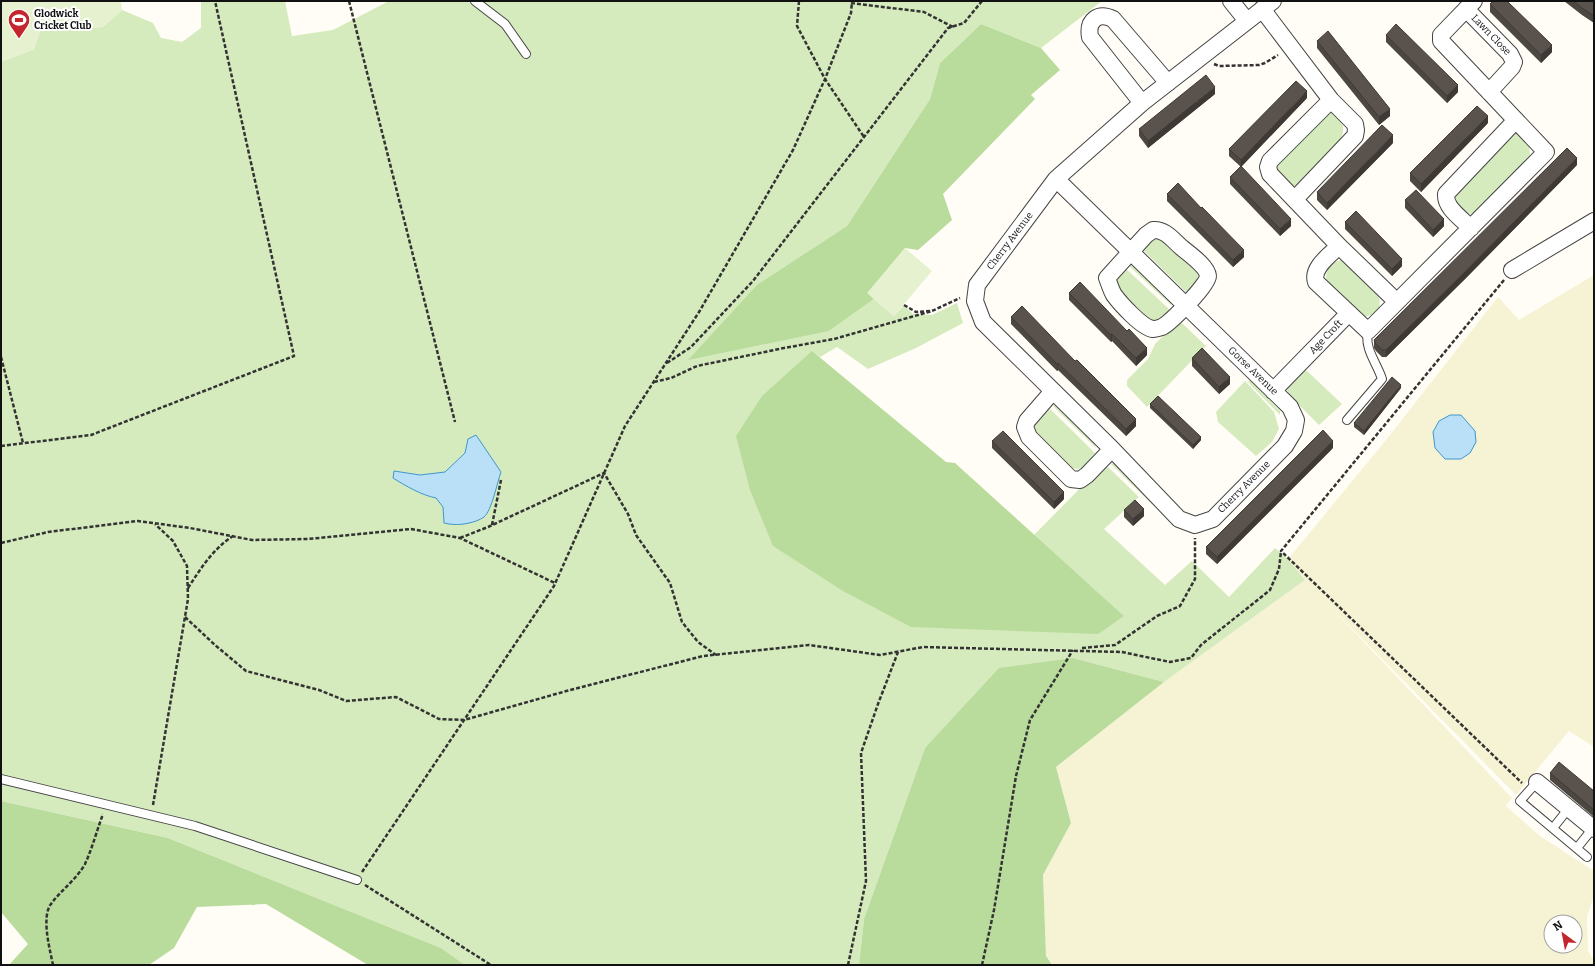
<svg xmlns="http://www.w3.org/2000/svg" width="1595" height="966" viewBox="0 0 1595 966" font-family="Bitter,serif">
  <rect width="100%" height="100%" fill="#fffdf5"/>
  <path fill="#f6f3d4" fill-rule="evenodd" d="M1594,275V747L1569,731L1516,795L1327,603L1512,798L1506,806L1540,836L1594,871V895L1587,917L1588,951L1594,961V965H1052L1046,956L1043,875L1071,823L1056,767L1164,682L1305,580L1288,559L1386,440L1498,297L1519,320ZM1551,922H1575V946H1551Z"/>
  <path fill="#d5ebbd" d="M201,1H285L292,36L333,30L389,1H1102L1041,48L981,24L940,63L930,99L847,226L758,284L829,331L874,299L894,316L904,305L913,314L932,315L957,303L963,323L916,348L868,369L837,347L820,357L812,351L1124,616L1034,535L1100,468L1108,467L1139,497L1104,529L1165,585L1192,561L1229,597L1275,548L1288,559L1305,580L1164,682L1073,658L925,748L864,919L859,965H465L441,948L168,838L1,801V62L34,49L40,31L103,27L122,10L153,23L161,38L182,42L201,28Z
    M1332,112C1345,120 1346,131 1338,144L1300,183L1295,186H1289C1282,181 1274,174 1277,164L1326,113Z
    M1517,133L1529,145L1530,155L1519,167V169L1478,212C1465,218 1457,208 1454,196L1508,136Z
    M1153,237L1165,239L1198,273L1197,283L1186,292L1142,249Z
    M1341,260L1348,263L1379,297C1382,310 1376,315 1363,317L1326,281C1326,270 1329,263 1341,260Z
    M1122,265L1170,310L1165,318L1148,323L1115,291V273Z
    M1128,265L1134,266L1170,299L1171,305Z
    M1177,322L1183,324L1206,346L1147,407L1127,386V380L1148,359L1155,344Z
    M1306,370L1342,404L1319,425L1288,394L1287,388Z
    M1250,380L1280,411V415L1248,382Z
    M1245,381L1274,412L1279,429L1272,442L1256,456L1218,422L1216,412Z
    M1052,405L1057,406L1094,443L1096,448Z
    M1047,406L1095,453L1082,468L1077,469L1068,467L1033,432L1034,418Z
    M1110,463L1115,464L1154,503V506Z"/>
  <path fill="#b9dc9c" d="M981,24L1041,48L1060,70L1031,95L1035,99L943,194L952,220L918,250L905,248L868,293L874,299L829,331L688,360L758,284L847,226L930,99L940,63Z
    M812,351L946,462L955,463L1124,616L1098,634L911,627L843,591L773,546L750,490L736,436L762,396Z
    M1073,658L1164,682L1056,767L1071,823L1043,875L1046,956L1052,965H859L864,919L925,748L999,668Z
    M1,801L168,838L441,948L465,965H368L266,904L197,907L174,948L149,965H9L28,944L1,912Z"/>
  <path fill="#e6f2cf" d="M1,1H121L122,10L103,27L40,31L34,49L1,62Z
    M905,248L932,271L894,316L867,293Z"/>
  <path fill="#b9e0f7" stroke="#3f96cf" d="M1450,415H1461L1475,431L1476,442L1470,453L1461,459H1445L1435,448L1433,432L1439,421Z
    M476,435L501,472C497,483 492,510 484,517C480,520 474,522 469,523C461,525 452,525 444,523L443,507L436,498C421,495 406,486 393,478L394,471L420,475L445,472L465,453L468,439Z"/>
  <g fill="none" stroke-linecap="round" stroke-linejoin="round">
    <g stroke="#444" stroke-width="10">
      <path id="lane" d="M475,1L505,24L526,54
        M1347,420L1382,379C1377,363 1364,349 1368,331
        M1,779L195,826L357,880
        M1537,782L1520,801L1587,857
        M1553,828L1569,808
        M1577,848L1593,828"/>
    </g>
    <g stroke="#444" stroke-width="18">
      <path id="street" d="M1231,1L1247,21
        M1262,9L1331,100L1270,161L1268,167L1270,174L1339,246L1397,302
        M1466,9L1510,54L1514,62L1512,67L1489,92
        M1142,103L1090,37C1087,20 1098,12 1113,19L1168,83
        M1056,179L1290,407L1296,420L1294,431L1285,446L1213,519L1195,525L1179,519L1112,449L983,322L975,301L977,285L1056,179L1142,103L1273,1
        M1295,199L1355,136L1356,130L1355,124L1331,100
        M1471,228C1461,218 1445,208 1446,194L1516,120
        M1153,230C1165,229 1173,240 1181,247C1188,253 1207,266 1208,276C1209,284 1170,323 1162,327C1159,328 1156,329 1153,329C1142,328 1120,303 1114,295C1111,290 1109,283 1107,278L1146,235Z
        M1339,246C1330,255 1311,268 1316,282L1368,331L1546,152L1441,41V35L1444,32L1474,1
        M1512,270L1594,221
        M1053,391L1027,421L1025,427L1029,437L1071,479L1080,480L1087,475L1112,449
        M1273,391L1349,313
        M1537,782L1594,829"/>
    </g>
    <path stroke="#333" stroke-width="2.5" stroke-dasharray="4 2" stroke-linecap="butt" d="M349,1L455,422
      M799,1L797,26L825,79L864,137
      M851,3L924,12L953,27
      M1214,64L1219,66L1259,65L1265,63L1278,55
      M1504,280L1281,551L1522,783
      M904,305L916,312L932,311L960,298
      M1,357L23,443
      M667,363L691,347L753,281L948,28L964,23L982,1
      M654,382L671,378L697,366L784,348L834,339L932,311
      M1,446L91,435L294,356L215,1
      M492,525L501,480
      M460,538L488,527L604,473L628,514L636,535L670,583L682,622L698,642L716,655
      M1,543L48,532L138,521L190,528L252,540L308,539L411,529L460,538L555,583
      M188,588C201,568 213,549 233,536
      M185,617L215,645L246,671L319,690L346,701L396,697L439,719L464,720L570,690L703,656L809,645L880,655L923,647L1122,652L1170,662L1191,658L1201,645L1270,590L1279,569L1281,551
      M1082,648L1115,645L1157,616L1180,606L1195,579V538
      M153,805L188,599L187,566L173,541L155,524
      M362,872L554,586L625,426L699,312L793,150L825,79L851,13L852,1
      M365,885L491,965
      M53,965C50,950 41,917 51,904C61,890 76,880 85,864C92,849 97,830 103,814
      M848,965L866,881L861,753L878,704L898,652
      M982,965L994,910L1016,776L1030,720L1073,650"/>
    <use href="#lane" stroke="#fff" stroke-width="8"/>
    <use href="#street" stroke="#fff" stroke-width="16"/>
  </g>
  <path fill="#4d4742" d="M1564,1H1594V23L1582,15Z
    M1490,4L1552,52L1541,63L1490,12Z
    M1386,35L1458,92L1447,103L1386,42Z
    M1317,41L1390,116L1379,125L1317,48Z
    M1215,94L1148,148L1139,136V129Z
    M1307,98L1241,167L1229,156V149Z
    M1488,123L1421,192L1410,181V173Z
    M1393,143L1327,210L1317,200V192Z
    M1577,165L1466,278L1386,357H1382L1376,351L1374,348V340Z
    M1230,177L1291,226L1280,236L1230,184Z
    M1167,194L1244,257L1233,267L1167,201Z
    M1405,200L1444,226L1433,237L1405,208Z
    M1345,222L1402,266L1392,276L1345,229Z
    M1069,293L1127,331L1147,355L1136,366L1112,341L1111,342L1069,300Z
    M1011,317L1136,426L1126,436L1058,370L1057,371L1011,324Z
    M1192,358L1230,384L1219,394L1192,366Z
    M1401,388L1364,435L1354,427V423Z
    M1150,404L1201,440L1193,449L1150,408Z
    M992,441L1064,499L1054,509L992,448Z
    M1333,448L1217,564L1206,554V547Z
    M1124,510L1144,516L1133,526L1124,517Z
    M1550,773L1594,791V817L1550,780Z"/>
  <path fill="#3f3936" d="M1552,45V52L1541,63V55Z
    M1458,85V92L1447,103V96Z
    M1215,87V94L1148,148V141Z
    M1307,91V98L1241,167V160Z
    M1390,109V116L1379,125V117Z
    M1488,116V123L1421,192V184Z
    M1393,135V143L1327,210V203Z
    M1577,158V165L1466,278L1386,357V350Z
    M1291,219V226L1280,236V229Z
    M1444,219V226L1433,237V230Z
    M1244,250V257L1233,267V260Z
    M1402,259V266L1392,276V269Z
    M1112,334V341L1111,342V335Z
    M1147,348V355L1136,366V358Z
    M1058,363V370L1057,371V364Z
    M1230,377V384L1219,394V387Z
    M1401,385V388L1364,435V431Z
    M1136,419V426L1126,436V429Z
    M1201,437V440L1193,449V445Z
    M1333,441V448L1217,564V557Z
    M1064,492V499L1054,509V502Z
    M1144,509V516L1133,526V519Z"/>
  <path fill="#5a524d" stroke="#3f3936" d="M1493,1H1507L1552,45L1541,55L1490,4Z
    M1573,1H1594V16L1582,8Z
    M1396,24L1458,85L1447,96L1386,35Z
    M1328,31L1390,109L1379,117L1317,41Z
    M1206,75L1215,87L1148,141L1139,129Z
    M1296,81L1307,91L1241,160L1229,149Z
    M1477,106L1488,116L1421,184L1410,173Z
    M1382,125L1393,135L1327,203L1317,192Z
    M1567,148L1577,158L1466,271L1386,350H1382L1376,344L1374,340Z
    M1241,166L1291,219L1280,229L1230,177Z
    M1178,183L1201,208L1202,207L1244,250L1233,260L1167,194Z
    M1416,190L1444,219L1433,230L1405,200Z
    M1356,211L1402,259L1392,269L1345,222Z
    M1080,282L1127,331L1129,329L1147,348L1136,358L1112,334L1111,335L1069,293Z
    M1022,306L1075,361L1077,360L1136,419L1126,429L1058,363L1057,364L1011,317Z
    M1202,348L1230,377L1219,387L1192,358Z
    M1392,377L1401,385L1364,431L1354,423Z
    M1158,396L1201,437L1193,445L1150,404Z
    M1323,430L1333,441L1217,557L1206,547Z
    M1003,431L1064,492L1054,502L992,441Z
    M1135,500L1144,509L1133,519L1124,510Z
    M1559,762L1594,791V810L1550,773Z"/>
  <defs>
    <g id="stadium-pin" transform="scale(1.15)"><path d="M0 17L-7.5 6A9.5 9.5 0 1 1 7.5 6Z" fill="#c4262e" stroke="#fff"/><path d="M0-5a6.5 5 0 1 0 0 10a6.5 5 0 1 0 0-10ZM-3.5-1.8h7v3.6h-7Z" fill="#fff"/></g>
  </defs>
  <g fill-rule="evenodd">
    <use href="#stadium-pin" x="19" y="20"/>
  </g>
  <g text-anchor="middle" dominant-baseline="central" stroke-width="4" stroke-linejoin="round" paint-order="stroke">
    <g font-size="10" font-weight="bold" fill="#111" stroke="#fff" text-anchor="start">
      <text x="34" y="14">Glodwick<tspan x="34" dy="12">Cricket Club</tspan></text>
    </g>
    <g font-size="10" fill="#111" stroke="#fff">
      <text transform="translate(1491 35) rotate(46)">Lawn Close</text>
      <text transform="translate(1010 241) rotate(-53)">Cherry Avenue</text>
      <text transform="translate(1326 337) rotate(-46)">Age Croft</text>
      <text transform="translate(1253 371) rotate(44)">Gorse Avenue</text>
      <text transform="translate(1244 487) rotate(-45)">Cherry Avenue</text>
    </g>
  </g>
  <rect width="1595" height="966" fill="none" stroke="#111111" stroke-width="4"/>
  <g transform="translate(1563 934) rotate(328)"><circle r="19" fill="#ffffff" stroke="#a0a0a0"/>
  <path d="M0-3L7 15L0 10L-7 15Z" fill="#c4262e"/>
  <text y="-6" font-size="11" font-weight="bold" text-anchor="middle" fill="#111111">N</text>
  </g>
</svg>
